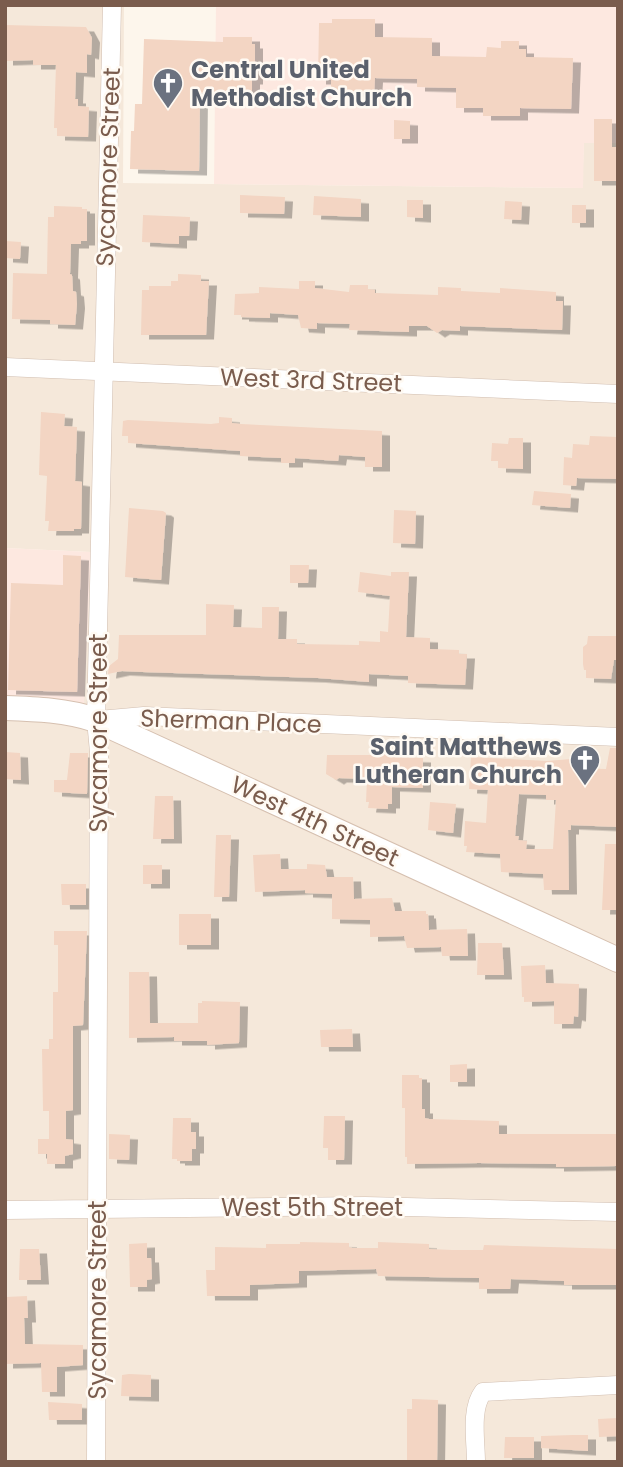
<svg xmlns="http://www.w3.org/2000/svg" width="623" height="1467" viewBox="0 0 623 1467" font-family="Poppins,sans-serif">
  <defs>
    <filter id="shadow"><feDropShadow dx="8" dy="4.5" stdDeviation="0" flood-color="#0004"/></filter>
  </defs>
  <rect width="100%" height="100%" fill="#fdf6ec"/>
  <path fill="#f5e8da" d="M5,5H124L123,183L582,188L584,143H618V1462H5V696L61,700L91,552L5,548Z"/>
  <path fill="#fde8e0" d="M216,5H618V143H584L583,188L214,184Z
    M5,548L91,552L84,704L39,697L5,696Z"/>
  <path fill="#f3d5c3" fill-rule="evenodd" filter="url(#shadow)" d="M332,19H375V37L432,38V56L486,57L487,47L501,48V41H519V49H526V57L573,58L571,109L520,108V116H483V108H456V88L417,87V79L375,78L374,93L331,92V80H318L319,23H332Z
    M5,25L86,27L92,38L91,55L87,54V73L76,72L75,99H78V106L89,107L88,137L57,136V128H54L56,65H33V60L5,61Z
    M223,37H252V44H255V80H252V93H200L199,171L130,169L131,131H134L135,104H142L144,39L223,42Z
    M594,119H612V147H618V181H594Z
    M394,120L410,121V139H394Z
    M240,195L285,197L284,214L240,213Z
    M314,196L361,199V217L313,215Z
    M407,200H423V218L407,217Z
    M505,201L522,202L521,220L504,219Z
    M572,205H586V223H572Z
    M54,206L82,207V209H87V241H81V244H71L70,274L72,275L73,291L76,292L77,304L75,325L50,324V320L12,319L13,273L47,274L48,217H54Z
    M143,215L190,217L189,236H179V244L142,242Z
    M5,241L21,242L20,259L5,258Z
    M178,274L201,275V281H209L206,335H141L142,290H149V286H171V281H178Z
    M299,281H315V288L349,292L350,285H368V289L375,290V293L438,295V287L461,288V291L500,293V288L556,292V301H563L562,330L460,326V331L442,330L437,333L427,326H409V332L349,330L350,324L317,323V329L301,328L298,315L270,313V318L241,317V315H234L235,294L259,293V287L299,289Z
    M41,412L65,414L64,426L77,427L75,481L82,482L81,529H74V531H48L49,521H45L47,476L39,475Z
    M219,417L232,418V423L241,424L382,431V467H365V457L339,455L338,461L295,458V463H281V458L240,456V451L128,443V436H122L123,421L128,420L211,424L219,423Z
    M590,436L618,437V479L577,478L576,486L563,485L564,457L572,458L573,444L589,445Z
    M509,438H523V469L498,468V461H491L492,443L508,444Z
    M534,491L571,494L570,508L532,505Z
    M129,508L163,511L166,513L161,580L125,577Z
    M394,510L416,511L415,544L393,543Z
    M63,555L81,556L77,692L8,690L11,583L63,585Z
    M290,565H309L308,583H290Z
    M360,572L391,576V572H409L406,637L430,638V649L459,650V654H467L465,685L408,683V676L369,674V682L318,678L143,672L122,671L108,674L109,666L118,659L119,635H206V604L234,605L233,627L262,628V607H279L278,639H297V644L359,645V641L380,642V631L388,632L390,596L358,592Z
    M588,636H617V660H614L611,679L586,678V670H584L583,664V647L587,644Z
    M610,748H618V827L571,825V830H568L569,890H544L543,874L501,872L500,854L466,852L467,846H464L465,821L486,823L488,790L469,789L471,757L547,761L571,759V766H575V768L606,769ZM519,794L546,795V800H556L553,849H526L527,841L518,840L519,836H515Z
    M5,752L20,753L21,780L5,779Z
    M371,752L391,753L390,757L423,758V788L392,787V804H388V809L368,808L369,802H366L367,779L339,778L336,780L326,774L327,755H371Z
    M70,753H88L87,794L54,792V780H67Z
    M155,796H173L174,839H153Z
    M430,802L456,804L453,833L428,830Z
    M216,835H231L229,897H214Z
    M605,844H618V910H602Z
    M280,854L281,869H307V864L325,865L327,877H353L354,899L392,898L395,911H426V914H428L429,930L467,929L468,956H442L441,947L407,948L404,936L370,937V920L332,919V894L305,893V890L255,892L253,855Z
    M143,865H162V884H143Z
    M61,884H86V905H62Z
    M179,914H211V945H179Z
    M54,931H87L83,1025L73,1026V1110L66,1111V1139L73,1140V1154L65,1156V1164H47V1154H38V1139H49V1111H43L42,1049H49V1039H53V992H58V945H54Z
    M478,943H502L504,975H477Z
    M545,965L546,983L579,984L578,1017L574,1016L573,1024H554V1001L524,1002V997H522L521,966Z
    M129,972H149L150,1023H198V1003H202V1001L240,1002L239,1043L207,1045V1041H174V1037L129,1038Z
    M352,1029L353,1047H321L320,1030Z
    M467,1064V1082H450V1065Z
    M402,1075H419V1078H422V1109H425V1118L429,1119L499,1121V1134H617L616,1166L556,1167V1164L479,1163L407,1164V1157H405V1108H402Z
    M324,1116H345L344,1160H328V1148H323Z
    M173,1118H191V1132H196V1149H192V1161H177V1159H172Z
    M109,1134L130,1135L129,1160L109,1159Z
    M300,1242L349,1243V1247L352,1248H378V1242L429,1244V1249L453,1250H483L484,1245L618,1249V1285H564V1281L511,1279L510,1289H479V1278L378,1276L376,1269L299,1271V1283L250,1285V1296H207L206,1270H215V1247L266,1248V1244H300Z
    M147,1243V1258H151L152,1279L147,1280V1287H130L129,1244Z
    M20,1249H39L41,1280H19Z
    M27,1296L28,1318H24L25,1344L83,1345V1365L57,1367V1392H42L41,1363L5,1364L6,1297Z
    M129,1374L151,1375V1397L121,1396L122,1375Z
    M412,1399L438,1400L437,1462H407V1409H412Z
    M48,1402L82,1404V1420H49Z
    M618,1418V1436L599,1437L598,1419Z
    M573,1435H588V1451L541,1448V1436Z
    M505,1437H534V1458H504Z"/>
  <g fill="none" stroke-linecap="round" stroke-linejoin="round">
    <g stroke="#d1beb0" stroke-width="19">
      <path id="minor" d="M5,367L618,394
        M99,720L144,716L618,737
        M5,1210L365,1206L618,1212
        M96,1462L99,752L96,720L112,5
        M476,1462C476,1441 470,1409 483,1392L618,1385"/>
    </g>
    <g stroke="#d6c0b0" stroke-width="26">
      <path id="secondary" d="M5,708C36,709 66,710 96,720L618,960"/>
    </g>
    <use href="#minor" stroke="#fff" stroke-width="18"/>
    <use href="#secondary" stroke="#fff" stroke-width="24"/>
  </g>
  <defs>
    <g id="church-pin" transform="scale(1.575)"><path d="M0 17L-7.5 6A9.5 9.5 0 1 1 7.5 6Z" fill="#6b7280" stroke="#fffaf3"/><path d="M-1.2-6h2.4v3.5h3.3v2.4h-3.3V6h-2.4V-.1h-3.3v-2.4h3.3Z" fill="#fff"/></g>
  </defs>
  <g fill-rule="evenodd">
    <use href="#church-pin" x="168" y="83"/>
    <use href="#church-pin" x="585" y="760"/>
  </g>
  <g text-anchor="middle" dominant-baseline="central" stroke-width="5" stroke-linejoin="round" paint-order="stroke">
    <g font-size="24" font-weight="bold" fill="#5b616d" stroke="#fffaf3" text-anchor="start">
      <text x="191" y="69">Central United<tspan x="191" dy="28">Methodist Church</tspan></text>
      <text x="562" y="746" text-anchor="end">Saint Matthews<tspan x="562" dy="28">Lutheran Church</tspan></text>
    </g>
    <g font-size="24" fill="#7a5c4d" stroke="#fffaf3">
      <text transform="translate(108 167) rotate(-88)">Sycamore Street</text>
      <text transform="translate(311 380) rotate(2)">West 3rd Street</text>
      <text transform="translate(231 721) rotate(2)">Sherman Place</text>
      <text transform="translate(98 733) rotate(-90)">Sycamore Street</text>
      <text transform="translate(315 821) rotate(25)">West 4th Street</text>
      <text x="312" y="1207">West 5th Street</text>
      <text transform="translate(97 1300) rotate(-90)">Sycamore Street</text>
    </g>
  </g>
  <rect width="623" height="1467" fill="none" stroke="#7a5c4d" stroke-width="14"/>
</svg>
